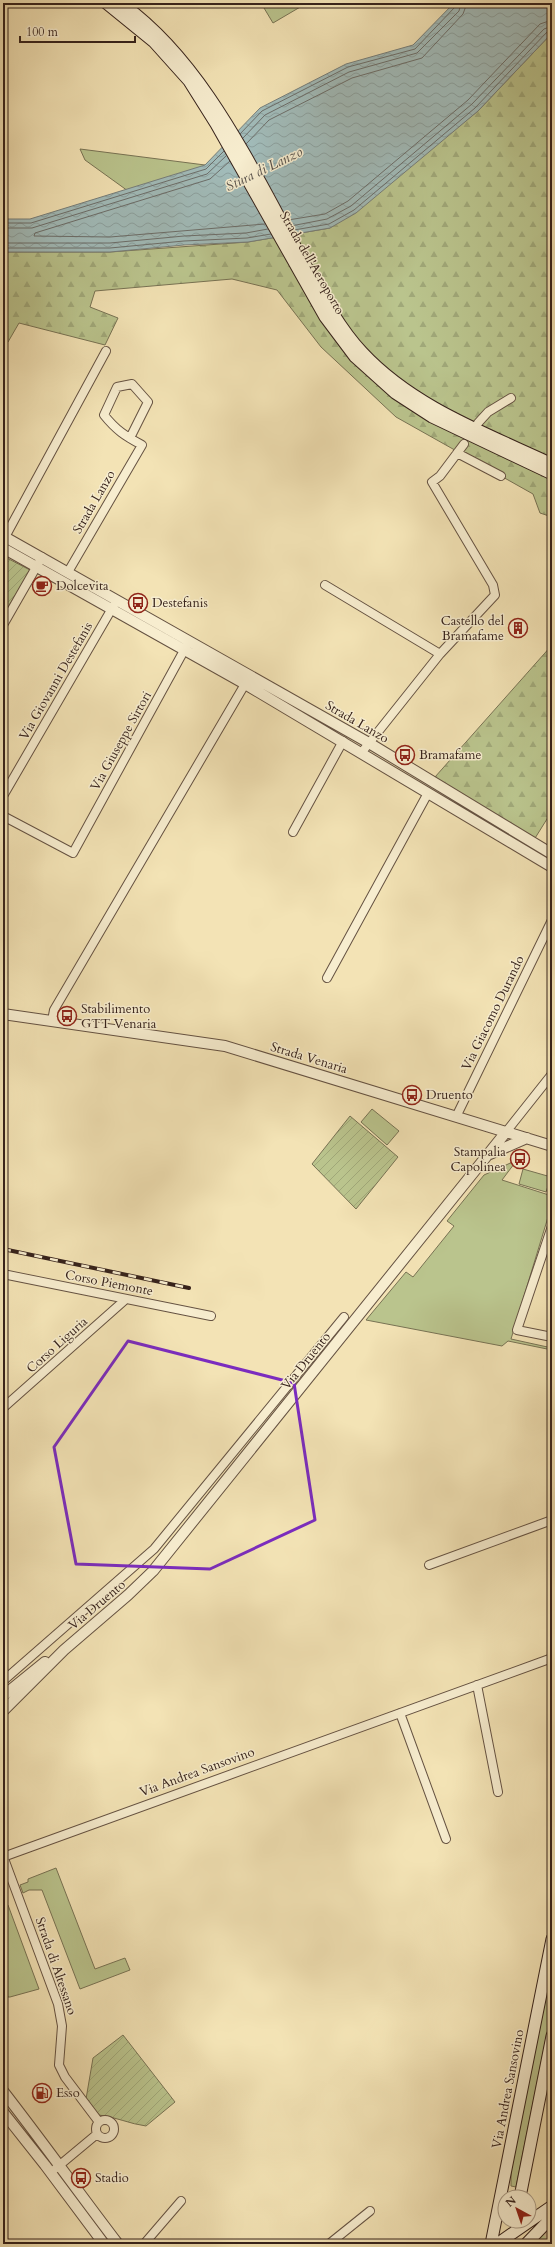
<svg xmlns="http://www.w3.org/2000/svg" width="555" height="2247" viewBox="0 0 555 2247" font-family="Cardo,serif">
  <defs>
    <pattern id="forest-firs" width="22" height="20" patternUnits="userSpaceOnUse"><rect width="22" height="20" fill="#bac48d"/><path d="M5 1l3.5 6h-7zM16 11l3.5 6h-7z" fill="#a0a879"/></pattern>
    <pattern id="garden-furrows" width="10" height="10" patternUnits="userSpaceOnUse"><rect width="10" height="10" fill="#bac48d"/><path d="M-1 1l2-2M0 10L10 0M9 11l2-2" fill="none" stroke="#a0a879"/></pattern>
    <pattern id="water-waves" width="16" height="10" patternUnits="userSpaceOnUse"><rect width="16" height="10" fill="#a1bbb9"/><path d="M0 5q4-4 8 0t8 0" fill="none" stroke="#8ba09e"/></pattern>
  </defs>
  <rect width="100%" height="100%" fill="#f3e3b5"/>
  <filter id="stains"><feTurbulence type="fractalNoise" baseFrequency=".005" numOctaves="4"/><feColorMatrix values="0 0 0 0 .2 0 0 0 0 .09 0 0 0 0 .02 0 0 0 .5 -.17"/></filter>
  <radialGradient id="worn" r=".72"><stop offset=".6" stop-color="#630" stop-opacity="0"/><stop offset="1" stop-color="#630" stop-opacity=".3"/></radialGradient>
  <path fill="#bac48d" stroke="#787354" d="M261,3H307L273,23Z
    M80,149L205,165L208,171L128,191L85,160Z
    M372,1109L399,1131L387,1145L361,1122Z
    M517,1160L502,1180L552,1196V1204L511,1339L552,1348V1350L508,1341L502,1346L366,1320L406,1272L413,1277L454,1226L447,1221L484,1175Z
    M523,1169L551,1177L546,1192L519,1184Z
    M56,1868L95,1969L125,1958L130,1970L80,1989L42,1890H29L23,1893L20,1885L28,1882V1879Z
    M8,1905L39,1989L10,1997H8L3,1982V1906Z
    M552,1960V2008L516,2187L511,2186V2164Z
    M552,2225V2244H532Z"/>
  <path fill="url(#forest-firs)" stroke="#787354" d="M552,33V517L540,513L533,494L396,417L321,347L277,290L232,279L95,291L90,307L118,318L105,345L19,323L8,342L3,340V252H110L248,242L330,228L478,111Z
    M552,645V811L532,843L435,777Z"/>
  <path fill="url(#garden-furrows)" stroke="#787354" d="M3,556L30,570L3,616Z
    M350,1116L398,1157L356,1209L312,1164Z
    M123,2035L175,2102L146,2126C130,2124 116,2117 99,2115L86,2099L93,2058Z"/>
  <path fill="url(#water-waves)" stroke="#767e7a" d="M454,3H552V33L478,111L356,213L330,228L248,242L184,245L110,252H3V219H30L205,165L260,108L346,64L413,45Z"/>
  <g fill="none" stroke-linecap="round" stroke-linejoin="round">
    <path stroke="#6c6e6a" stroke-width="1" d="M240,134L262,111L348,67L415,49L455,7L456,3
      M243,138L265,115L349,72L417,53L459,11L461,3
      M246,144L269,120L352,78L422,58L463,14L467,3
      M230,161L210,179L35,233L34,236L110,237L265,224
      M288,220L325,214L348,201L468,100L540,24L552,20
      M3,223H31L206,169L224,151
      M291,226L327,219L351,206L472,104L544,29L552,26
      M3,228H32L207,174L226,156
      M294,230L329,224L354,210L475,108L547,32L552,31
      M3,243H110L184,236L246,233L268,229
      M3,248H110L184,241L247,238L271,234"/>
    <path stroke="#cdbc96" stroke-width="11" stroke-dasharray="11 5.5" stroke-linecap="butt" d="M530,2244L552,2229
      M549,2244L552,2242"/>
    <g stroke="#655242" stroke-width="10">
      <path id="minor" d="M478,423L488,412L511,398
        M457,453L501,476
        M5,537L106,351
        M68,572L142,445C125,436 116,430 104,415L117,387L132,384L148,402L130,438
        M325,585L440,654
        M3,625L42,557
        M362,752L440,654L495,595L493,585L432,482L440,476L464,444
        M3,796L114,605
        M3,816L73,853L187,645
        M293,832L343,741
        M327,978L428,793
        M52,1021L54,1010L248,679
        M456,1117L552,920
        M506,1132L552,1074
        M552,1226L517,1330L552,1337
        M3,1274L211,1316
        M3,1408L126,1299
        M429,1565L552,1520
        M3,1681L154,1549L344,1317
        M477,1685L498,1792
        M400,1713L446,1839
        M3,1856L58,2004L62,2026L59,2065L65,2077L99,2122
        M3,1857L552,1658
        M96 2129a9 9 0 1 1 18 0a9 9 0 1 1-18 0Z
        M55,2169L97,2134
        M144,2244L181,2201
        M329,2244L370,2211"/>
    </g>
    <g stroke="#655242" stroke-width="12">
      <path id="tertiary" d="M3,536L369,743L552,854
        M3,548L245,684L552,867
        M3,1014L225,1046L552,1146
        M490,1154L527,1138
        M3,1696L45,1662
        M3,1711L64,1650L128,1595L153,1571L506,1132
        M3,2091C42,2141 79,2193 118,2244
        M3,2112L45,2165L104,2244"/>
    </g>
    <g stroke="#36221b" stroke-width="13">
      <path id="secondary" d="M106,3L154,42L189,81L216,124L325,317L355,357L395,393L432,417L552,474
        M121,3C206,63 254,174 304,262C321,293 338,326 362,352C413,407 486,433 552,464
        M520,2197L552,2036
        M491,2244L552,1939
        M497,2244L552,2206
        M526,2244L552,2217"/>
    </g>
    <use href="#minor" stroke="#f7edcf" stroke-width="8"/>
    <use href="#tertiary" stroke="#f7edcf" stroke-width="10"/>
    <use href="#secondary" stroke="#f7edcf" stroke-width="11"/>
    <g stroke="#36221b" stroke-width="4">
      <path id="rail" d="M3,1249L189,1288"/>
    </g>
    <use href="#rail" stroke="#f7edcf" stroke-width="2.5" stroke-dasharray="8" stroke-linecap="butt"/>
  </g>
  <path fill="none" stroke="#7b2cbf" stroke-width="3" stroke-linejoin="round" d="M128,1341L294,1383L315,1520L210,1569L76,1564L54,1447Z"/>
  <defs>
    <g id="cafe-ring" transform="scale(1)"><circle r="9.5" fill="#f7edcf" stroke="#8f2418" stroke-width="1.5"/><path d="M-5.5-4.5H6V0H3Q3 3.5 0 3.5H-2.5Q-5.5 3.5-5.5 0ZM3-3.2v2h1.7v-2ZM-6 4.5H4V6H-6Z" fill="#8f2418"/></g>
    <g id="bus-ring" transform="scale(1)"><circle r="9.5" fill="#f7edcf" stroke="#8f2418" stroke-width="1.5"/><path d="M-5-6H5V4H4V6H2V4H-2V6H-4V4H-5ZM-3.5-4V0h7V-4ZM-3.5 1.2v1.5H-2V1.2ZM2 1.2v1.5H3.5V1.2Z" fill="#8f2418"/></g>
    <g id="building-ring" transform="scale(1)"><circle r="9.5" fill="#f7edcf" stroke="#8f2418" stroke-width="1.5"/><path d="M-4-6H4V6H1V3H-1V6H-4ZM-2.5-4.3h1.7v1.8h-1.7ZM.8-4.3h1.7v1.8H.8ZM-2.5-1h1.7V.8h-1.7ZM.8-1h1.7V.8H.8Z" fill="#8f2418"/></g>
    <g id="fuel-ring" transform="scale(1)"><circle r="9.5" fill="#f7edcf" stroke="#8f2418" stroke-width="1.5"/><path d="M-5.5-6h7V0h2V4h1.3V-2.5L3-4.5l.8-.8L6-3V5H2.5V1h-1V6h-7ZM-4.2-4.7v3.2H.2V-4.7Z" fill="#8f2418"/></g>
  </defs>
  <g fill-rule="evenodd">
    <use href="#cafe-ring" x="42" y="586"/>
    <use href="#bus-ring" x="138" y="603"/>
    <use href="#building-ring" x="518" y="628"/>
    <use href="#bus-ring" x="405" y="755"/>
    <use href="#bus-ring" x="67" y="1016"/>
    <use href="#bus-ring" x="412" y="1095"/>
    <use href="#bus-ring" x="520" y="1159"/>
    <use href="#fuel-ring" x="42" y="2093"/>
    <use href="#bus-ring" x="81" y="2178"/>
  </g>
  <g text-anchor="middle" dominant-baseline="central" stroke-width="3" stroke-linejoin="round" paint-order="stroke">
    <g font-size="13" fill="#36221b" stroke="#f7edcf">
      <text transform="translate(312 263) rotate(60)">Strada dell'Aeroporto</text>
      <text transform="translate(94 502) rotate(-60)">Strada Lanzo</text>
      <text transform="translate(56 681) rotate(-60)">Via Giovanni Destefanis</text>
      <text transform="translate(357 722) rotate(30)">Strada Lanzo</text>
      <text transform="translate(121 741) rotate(-61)">Via Giuseppe Sirtori</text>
      <text transform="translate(493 1013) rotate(-64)">Via Giacomo Durando</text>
      <text transform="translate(309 1058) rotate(17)">Strada Venaria</text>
      <text transform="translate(109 1283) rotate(11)">Corso Piemonte</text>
      <text transform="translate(57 1345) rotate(-42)">Corso Liguria</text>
      <text transform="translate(306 1361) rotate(-51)">Via Druento</text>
      <text transform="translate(97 1605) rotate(-40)">Via Druento</text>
      <text transform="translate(197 1772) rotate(-20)">Via Andrea Sansovino</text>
      <text transform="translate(56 1966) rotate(71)">Strada di Altessano</text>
      <text transform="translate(508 2089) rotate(-79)">Via Andrea Sansovino</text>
    </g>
    <g font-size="13" fill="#36221b" stroke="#f7edcf" text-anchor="start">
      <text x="56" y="586">Dolcevita</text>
      <text x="152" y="603">Destefanis</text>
      <text x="504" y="621" text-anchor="end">Castello del<tspan x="504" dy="15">Bramafame</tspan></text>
      <text x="419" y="755">Bramafame</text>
      <text x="81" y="1009">Stabilimento<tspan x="81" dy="15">GTT Venaria</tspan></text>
      <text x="426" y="1095">Druento</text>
      <text x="506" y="1152" text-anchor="end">Stampalia<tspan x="506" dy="15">Capolinea</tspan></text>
      <text x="56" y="2093">Esso</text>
      <text x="95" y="2178">Stadio</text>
    </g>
    <g font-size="14" font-style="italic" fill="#56504a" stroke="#f7edcf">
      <text transform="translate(264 169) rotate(-26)">Stura di Lanzo</text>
    </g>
  </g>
  <rect width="555" height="2247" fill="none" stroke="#f3e3b5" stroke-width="16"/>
  <rect x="4" y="4" width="547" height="2239" fill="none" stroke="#36221b" stroke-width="2"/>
  <rect x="8" y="8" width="539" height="2231" fill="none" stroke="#36221b"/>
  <g transform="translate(517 2209) rotate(320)"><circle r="19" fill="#f7edcf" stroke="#aa9c87"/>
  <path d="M0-3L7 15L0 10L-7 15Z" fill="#8f2418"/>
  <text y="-6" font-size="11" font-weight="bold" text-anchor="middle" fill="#36221b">N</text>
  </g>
  <path d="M20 36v6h115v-6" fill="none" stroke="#36221b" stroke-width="2"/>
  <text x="26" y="36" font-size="12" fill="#36221b" stroke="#f7edcf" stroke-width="3" paint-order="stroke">100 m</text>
  <rect width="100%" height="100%" filter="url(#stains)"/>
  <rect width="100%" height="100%" fill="url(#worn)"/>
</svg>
